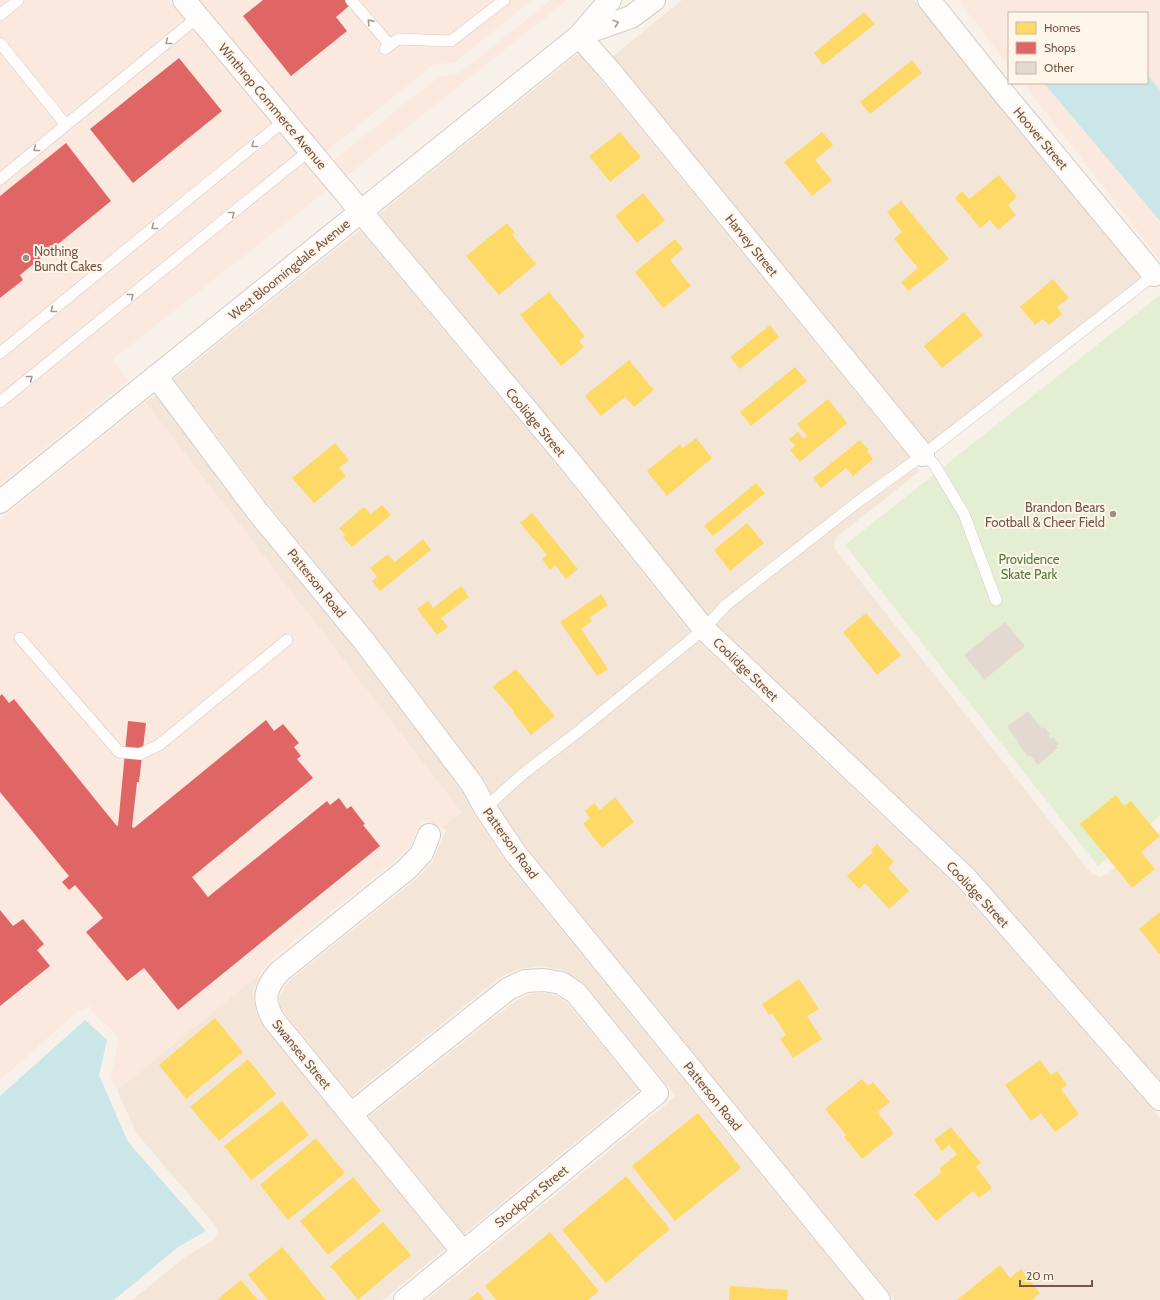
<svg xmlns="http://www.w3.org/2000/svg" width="1160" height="1300" viewBox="0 0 1160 1300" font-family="Cabin,sans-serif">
  <rect width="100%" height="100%" fill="#f7f1e9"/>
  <path fill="#f3e6d9" d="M682,0H914L1150,283L927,451L611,58Z
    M579,53L920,471L838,536L834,542L835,549L1090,872L1099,877L1106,875L1160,831V1081L975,870L713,621L581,456L379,214Z
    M360,230L562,472L694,637L957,887L1160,1118V1300H895L526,847L496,802L482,777L374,634L267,503L174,379Z
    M155,395L247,518L355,649L462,791L474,815L506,862L863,1300H427L676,1096L585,985L563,970L541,966L519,969L499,978L352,1096L284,1012L280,1005L279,998L289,981L416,879L432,863L446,830L441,828L461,812L145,402Z
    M260,974L254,989L253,995L256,1012L264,1026L445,1249L383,1300H132L185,1257L215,1239L218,1230L214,1224L137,1134L117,1090Z
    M545,993L557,996L567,1003L639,1090L464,1234L369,1117L515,1001L530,994Z"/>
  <path fill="#fbe8df" d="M0,0H168L327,190L113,359L128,380L0,484Z
    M197,0H532L454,63L434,64L324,153Z
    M551,0H567L347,175L334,160L440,76L456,74L461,72Z
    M958,0H1160V260L1023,83H1147V13H1009V66Z
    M145,402L461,812L441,828L421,818L411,845L398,858L270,960L260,974L117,1090L111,1075L118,1044V1038L114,1032L92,1012L90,1005L86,1009L78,1011L0,1080V520Z"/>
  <path fill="#e3eed3" d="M1160,295V816L1098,866L845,545Z"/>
  <path fill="#cae6e8" d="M1147,74L1160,90V221L1044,83H1147Z
    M85,1020L107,1040L99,1075L128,1142L206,1231L178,1247L114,1300H0V1096Z"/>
  <path fill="#ffd966" d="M864,12L875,24L823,65L814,53Z
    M912,60L922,73L870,114L860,102Z
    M620,132L641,157L610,182L589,156Z
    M822,132L833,145L815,160L832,180L812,196L784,162Z
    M999,175L1017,197L1008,205L1016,215L998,230L990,220L980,228L955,198L962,191L969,199Z
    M643,193L665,220L637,243L615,216Z
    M901,201L949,259L908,291L901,282L918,268L894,239L902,232L887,212Z
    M507,223L515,233L512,235L536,264L499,295L466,256Z
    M675,239L683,249L670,260L691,286L663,308L635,272Z
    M1053,279L1069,298L1057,307L1062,314L1049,325L1043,319L1035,325L1020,307Z
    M549,292L585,336L579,341L584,347L561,366L520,315Z
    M964,312L983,335L942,368L924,346Z
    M770,325L779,337L740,369L730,357Z
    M629,360L654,390L634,407L625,397L601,416L585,396Z
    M795,367L807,381L751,426L740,412Z
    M828,399L847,423L800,462L790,450L795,446L789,439L798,432L804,439L807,436L797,424Z
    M696,438L712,458L667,496L647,471L680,444L683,448Z
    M860,440L869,450L867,451L873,459L853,476L846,468L821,488L813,478Z
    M335,443L349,460L339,468L346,476L314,503L292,478Z
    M756,483L765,493L713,536L704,526Z
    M382,505L391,515L352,547L343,537L345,535L339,528L364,507L371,514Z
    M532,513L578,569L566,579L555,565L550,570L542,559L547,555L520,523Z
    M747,523L764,543L730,571L714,550Z
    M423,539L431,550L380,591L372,581L377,577L370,568L388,554L395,562Z
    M461,586L469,597L441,618L448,627L437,635L417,609L428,601L433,608Z
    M601,594L608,605L589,618L592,621L581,629L608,669L597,676L560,622Z
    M866,613L901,655L877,675L843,632Z
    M516,669L555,716L531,735L513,712L514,711L493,687L499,681L502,680Z
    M1116,795L1124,806L1131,801L1160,836L1141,852L1155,869L1132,888L1080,824Z
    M615,797L634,822L602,848L583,824L590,818L585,811L594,803L600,810Z
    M877,844L894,862L888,868L909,891L889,909L865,883L859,889L847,876L873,852L871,850Z
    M1160,912V953L1159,954L1139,929Z
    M799,979L819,1009L807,1016L822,1039L793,1058L780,1039L786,1035L772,1013L769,1015L762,1004Z
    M215,1018L243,1052L186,1099L159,1065Z
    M248,1059L276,1094L219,1141L190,1107Z
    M1040,1060L1051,1075L1057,1071L1067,1085L1061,1089L1079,1114L1055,1132L1041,1113L1031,1121L1005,1085Z
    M862,1079L868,1086L873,1082L890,1102L877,1112L894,1133L862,1159L844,1137L846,1135L825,1109Z
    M282,1101L309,1135L251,1180L224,1146Z
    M698,1113L741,1168L675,1221L632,1166Z
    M951,1127L981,1163L976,1167L992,1188L979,1198L973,1191L936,1221L914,1194L942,1172L939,1169L957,1154L949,1145L942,1151L934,1140Z
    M316,1138L345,1173L288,1220L260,1185Z
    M626,1176L670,1229L606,1283L562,1230Z
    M353,1177L381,1211L328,1255L300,1221Z
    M383,1222L411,1255L358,1300L330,1266Z
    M550,1232L599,1291L588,1300H496L485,1286Z
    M282,1247L326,1300H268L248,1275Z
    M1000,1265L1010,1278L1021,1269L1040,1293L1032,1300H957Z
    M241,1280L258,1300H217Z
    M730,1286L788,1290L787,1300H729Z
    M478,1292L484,1300H468Z"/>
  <path fill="#e06666" d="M263,0H356L336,17L347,31L291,76L243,16Z
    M179,58L222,111L133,183L90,129Z
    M66,143L111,201L20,275L23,280L0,298V196Z
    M2,694L9,703L14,699L116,825L118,826L128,721L146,723L139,782H137L132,827L134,828L266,720L274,731L283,724L299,743L294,747L301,756L297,759L313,778L192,877L208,897L327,801L330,805L339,798L347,809L351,806L365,824L363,825L380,846L178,1010L144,968L127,981L86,932L103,918L75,885L69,890L62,882L69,876L0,792V696Z
    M0,910L13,926L23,919L44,944L37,950L50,966L0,1006Z"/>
  <path fill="#e4d9d0" d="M1005,622L1025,646L984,680L964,655Z
    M1028,711L1042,729L1044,727L1050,734L1048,736L1051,739L1053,737L1059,744L1056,746L1058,748L1038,765L1030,755L1028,757L1017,742L1018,741L1007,727Z"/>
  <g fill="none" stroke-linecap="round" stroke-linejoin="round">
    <g stroke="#d6ccc6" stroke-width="12">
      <path id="service" d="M351,0L390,45
        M0,15L18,0
        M0,43L66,125
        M385,49L398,39L451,41L504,0
        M0,179L198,17
        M0,353L285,120
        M0,402L310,150
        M923,455L934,464L964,514L996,600
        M20,638L119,752L140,754L159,745L287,640
        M485,808L524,773L579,731L704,629L726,605L859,501L923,455L1154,275"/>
    </g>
    <g stroke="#d6ccc6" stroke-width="24">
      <path id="minor" d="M184,0L572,464L704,629L966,878L1160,1099
        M929,0L996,84L1154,275
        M579,36L610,71L923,455
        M156,376L257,511L364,641L472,784L485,808L516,854L879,1300
        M429,835L422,853L407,869L279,972C265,989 262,998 273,1019L463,1252
        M351,1114L508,989L525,981L544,980L561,983L576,993L657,1093L405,1300"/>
    </g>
    <g stroke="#d6ccc6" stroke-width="24">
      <path id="secondary" d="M580,35L631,17L654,0
        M0,502L579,36L610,0"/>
    </g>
    <use href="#service" stroke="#fefdfc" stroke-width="11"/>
    <use href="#minor" stroke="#fefdfc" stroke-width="22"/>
    <use href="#secondary" stroke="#fefdfc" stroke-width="22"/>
  </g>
  <defs><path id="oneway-chevron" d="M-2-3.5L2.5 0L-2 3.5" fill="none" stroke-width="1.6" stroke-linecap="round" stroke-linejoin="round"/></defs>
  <g stroke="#ac9990">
    <use href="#oneway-chevron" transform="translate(370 22) rotate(-132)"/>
    <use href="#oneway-chevron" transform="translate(616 23) rotate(-19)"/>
    <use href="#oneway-chevron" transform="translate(168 42) rotate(141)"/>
    <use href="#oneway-chevron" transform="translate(254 145) rotate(141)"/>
    <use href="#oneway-chevron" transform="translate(36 149) rotate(141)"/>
    <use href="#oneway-chevron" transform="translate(232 214) rotate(-39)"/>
    <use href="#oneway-chevron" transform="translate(154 227) rotate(141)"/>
    <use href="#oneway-chevron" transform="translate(131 296) rotate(-39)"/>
    <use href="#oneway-chevron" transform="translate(53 310) rotate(141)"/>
    <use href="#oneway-chevron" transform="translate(30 378) rotate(-39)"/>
  </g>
  <g fill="#a38c80" stroke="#fff6ea" stroke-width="1.5">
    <circle cx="26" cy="258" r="4"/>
    <circle cx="1113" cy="514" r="4"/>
  </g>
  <g text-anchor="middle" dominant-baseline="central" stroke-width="4" stroke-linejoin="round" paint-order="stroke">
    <g font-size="13" fill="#765648" stroke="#fff6ea">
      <text transform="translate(273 106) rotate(50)">Winthrop Commerce Avenue</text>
      <text transform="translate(1041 138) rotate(50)">Hoover Street</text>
      <text transform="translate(752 245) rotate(51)">Harvey Street</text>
      <text transform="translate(289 269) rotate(-39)">West Bloomingdale Avenue</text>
      <text transform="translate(536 422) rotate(50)">Coolidge Street</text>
      <text transform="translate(317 583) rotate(51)">Patterson Road</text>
      <text transform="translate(746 669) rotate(44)">Coolidge Street</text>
      <text transform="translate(511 843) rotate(54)">Patterson Road</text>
      <text transform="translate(978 894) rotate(47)">Coolidge Street</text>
      <text transform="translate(302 1054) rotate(51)">Swansea Street</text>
      <text transform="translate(713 1096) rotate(51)">Patterson Road</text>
      <text transform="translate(531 1196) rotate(-39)">Stockport Street</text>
    </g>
    <g font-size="13" fill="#765648" stroke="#fff6ea" text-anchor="start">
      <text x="34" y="251">Nothing<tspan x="34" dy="15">Bundt Cakes</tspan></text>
      <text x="1105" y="507" text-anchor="end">Brandon Bears<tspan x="1105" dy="15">Football &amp; Cheer Field</tspan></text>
    </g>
    <g font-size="13" fill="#547c3f" stroke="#fff6ea">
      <text x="1029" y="559">Providence<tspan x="1029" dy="15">Skate Park</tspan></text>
    </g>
  </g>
  <rect x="1008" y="12" width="140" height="72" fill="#fff6ea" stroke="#c8b6a9"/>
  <rect x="1016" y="22" width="20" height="12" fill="#ffd966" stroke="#c8b6a9"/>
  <text x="1044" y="32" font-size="12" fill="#765648">Homes</text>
  <rect x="1016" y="42" width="20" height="12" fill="#e06666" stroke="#c8b6a9"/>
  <text x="1044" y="52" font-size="12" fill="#765648">Shops</text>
  <rect x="1016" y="62" width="20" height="12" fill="#e4d9d0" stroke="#c8b6a9"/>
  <text x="1044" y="72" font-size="12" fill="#765648">Other</text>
  <path d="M1020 1280v6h72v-6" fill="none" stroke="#765648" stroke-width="2"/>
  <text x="1026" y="1280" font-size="12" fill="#765648" stroke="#fff6ea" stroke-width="3" paint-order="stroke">20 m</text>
</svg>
